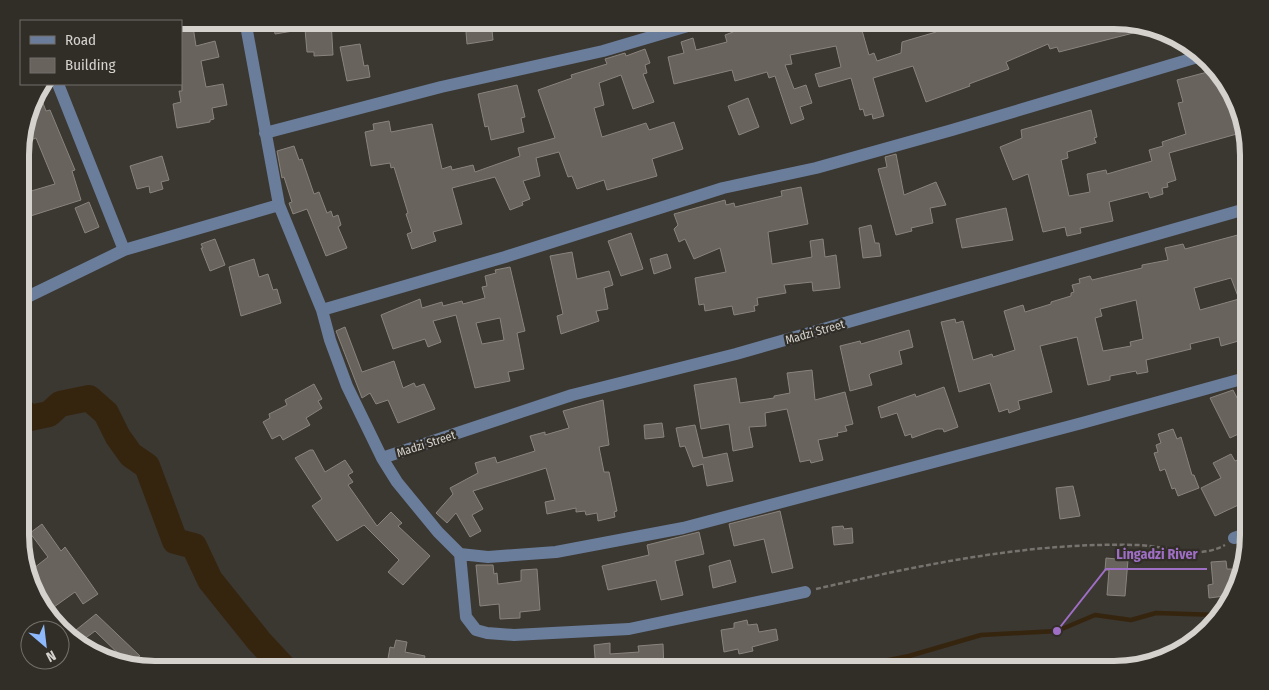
<svg xmlns="http://www.w3.org/2000/svg" width="1269" height="690" viewBox="0 0 1269 690" font-family="'Fira Sans Condensed',sans-serif">
  <rect width="100%" height="100%" fill="#3b3731"/>
  <g fill="none" stroke-linecap="round" stroke-linejoin="round">
    <path stroke="#36250e" stroke-width="4.5" d="M838,670L909,656L981,635L1057,631L1095,615L1131,620L1156,613L1219,615"/>
    <path stroke="#36250e" stroke-width="26" d="M21,410L30,418L49,414L60,404L89,398L106,413L118,437L131,455L147,466L175,541L194,546L210,580L259,641L286,670"/>
  </g>
  <path fill="#68635d" stroke="#89847d" fill-rule="evenodd" d="M181,20H192L196,46L215,41L219,57L201,61L206,87L223,84L227,105L212,108L214,119L210,120V122L177,128L173,104L181,102L179,91H182Z
    M273,20H331L333,55L314,56V52H307L305,29L275,34Z
    M465,20H491L493,40L467,44Z
    M757,20H859L869,55L874,53L877,61L901,53L902,42L936,32L933,20H1114L1149,29L1059,52L1057,47L1050,49L1048,44L1006,62L1009,69L969,84L970,86L926,102L913,66L873,78L884,116L873,119L872,114L865,116L863,109L860,110L851,78L819,87L815,74L841,67L836,46L790,55L792,64L785,65L794,89L806,85L812,103L800,107L804,119L791,124L775,76L769,78L767,72L735,81L732,70L674,84L668,57L684,53L681,42L693,38L696,50L727,42L725,35L733,32L732,30L758,22Z
    M360,44L364,66L368,65L370,77L347,81L340,47Z
    M645,49L650,63L645,65L647,73L643,74L654,102L633,109L621,75L599,83L604,105L594,108L602,137L646,123L649,130L674,122L683,149L652,159L657,176L607,190L604,180L577,189L572,176L568,177L559,152L536,158L540,176L523,181L530,199L522,202L523,205L510,210L495,177L452,188L462,224L433,232L436,241L412,249L407,234L412,232L406,214L408,213L394,167L391,168L390,163L371,166L365,132L374,130L373,124L389,121L391,132L432,124L442,169L451,166L452,170L473,165L475,172L520,156L518,148L555,138L538,90L572,78L571,75L607,64L605,59L625,53L626,56Z
    M1215,70L1218,81L1222,80L1229,107L1235,106L1244,132L1169,153L1176,180L1167,183L1168,187L1162,188L1163,194L1150,198L1148,192L1109,202L1113,221L1080,228L1081,233L1067,236L1065,227L1043,232L1028,174L1013,180L1000,147L1022,138L1021,130L1091,110L1097,137L1094,138L1096,143L1067,152L1068,158L1061,160L1069,196L1090,192L1087,174L1106,170L1107,174L1152,161L1149,150L1163,146L1162,142L1186,134L1178,103L1183,102L1177,80Z
    M517,85L525,117L521,118L524,132L491,140L488,126L485,127L478,94Z
    M38,90L46,111L50,110L75,170L72,171L81,200L21,219V194L55,184L36,138L21,144L34,95Z
    M748,98L759,127L739,135L728,106Z
    M294,146L299,160L302,159L314,194L319,192L327,213L331,211L333,217L338,215L341,225L338,227L347,248L326,256L307,209L293,214L289,203L292,202L284,177L282,178L277,151Z
    M896,154L904,195L936,182L946,205L930,208L933,223L911,228L912,231L896,235L878,169L887,167L885,157Z
    M162,156L169,180L161,182L163,189L150,193L149,186L137,189L130,166Z
    M801,187L808,224L768,232L772,264L812,257L810,241L823,239L825,257L836,255L840,288L813,291L812,282L784,285L786,293L757,298L758,305L754,306L755,311L734,315L732,306L705,311L704,304L699,305L695,278L726,272L720,248L694,259L685,239L679,242L674,229L678,225L674,214L725,200L726,205L734,203L735,207L782,196L781,191Z
    M89,202L99,227L85,233L75,208Z
    M1006,208L1013,240L962,248L956,219Z
    M871,225L875,243H879L881,256L863,258L859,228Z
    M1249,232V338L1221,346L1219,337L1190,344L1191,349L1146,360L1148,372L1137,374L1136,371L1110,376V380L1088,385L1077,337L1040,346L1052,392L1018,401L1020,409L1009,413L1008,409L999,412L990,383L959,392L941,322L955,319L956,323L963,321L973,360L992,354L993,357L1015,350L1004,311L1023,305L1025,312L1051,304V302L1071,296V293L1074,292L1072,285L1080,283L1079,279L1090,276L1092,280L1142,268V265L1168,260L1165,248L1183,244L1185,249ZM1231,278L1239,299L1200,310L1194,288ZM1136,300L1143,339L1130,342L1131,346L1103,351L1095,318L1102,316L1100,309Z
    M631,233L643,269L621,276L608,241Z
    M215,239L225,265L210,271L201,248H203L201,244Z
    M572,252L577,279L609,271L613,285L604,288L608,309L596,311L599,321L561,334L557,316L563,314L550,256Z
    M667,254L671,268L654,274L650,259Z
    M254,259L259,277L268,274L273,290L277,289L281,303L241,316L229,267Z
    M510,267L525,331L517,333L524,369L508,372L510,381L475,388L456,315L433,321L441,342L428,347L425,339L393,349L381,315L420,299L422,308L442,302L443,306L462,301L463,304L485,298L482,287L487,286L485,276L496,273L495,270ZM500,318L504,340L482,344L476,323Z
    M345,327L362,372L394,361L403,388L414,383L416,387L424,384L435,409L398,423L388,400L376,404L370,393L362,398L336,331Z
    M909,330L913,347L899,351L902,364L871,373L869,375L872,385L850,391L840,346L860,341L861,344Z
    M812,370L815,400L845,392L853,424L845,426L847,431L837,433L838,436L818,440L823,460L811,463L810,460L800,462L787,409L765,413L766,426L749,427L753,447L733,451L729,424L701,429L694,385L736,378L740,403L774,398V396L790,393L787,373Z
    M314,384L322,399L318,401L322,408L306,418L310,425L283,440L280,435L272,439L263,422L270,418L269,414L287,405L285,400Z
    M944,387L958,427L944,432L943,429H937L912,438L911,434L905,436L897,413L881,418L878,407L915,394L916,397Z
    M1233,390L1249,421V429L1230,438L1210,398Z
    M603,400L609,445L599,447L604,472H609L617,511L614,512L615,517L598,521L597,513L586,515L585,511L576,512V508L547,514L545,502L555,500L546,468L473,491L483,509L472,515L481,531L470,537L456,513L447,523L436,513L453,494L450,488L478,473L475,463L495,457L497,463L535,451L530,436L545,432V435L569,428L563,411Z
    M662,423L664,437L645,439L644,425Z
    M695,425L703,458L727,453L733,481L707,486L703,464L693,467L685,446L680,447L676,428Z
    M1173,429L1177,439L1181,437L1192,475H1194L1199,488L1178,496L1175,488L1172,489L1165,469L1160,471L1154,453L1158,452L1156,445L1161,443L1158,434Z
    M310,450H313L325,472L345,460L353,472L348,475L353,482L348,485L377,526L391,512L402,523L398,526L430,556L403,585L388,572L399,560L364,525L337,541L312,506L322,499L295,458Z
    M1231,454L1235,461L1249,455V500L1215,516L1201,488L1221,478L1213,463Z
    M1073,486L1080,516L1060,519L1056,488Z
    M780,511L793,568L772,573L764,539L734,546L729,524Z
    M42,524L61,551L65,547L98,594L83,604L75,592L47,612L40,603L29,572L48,557L30,533Z
    M843,526L844,529L852,528L853,543L834,545L832,527Z
    M699,532L704,554L675,561L683,595L661,600L656,580L608,590L602,566L649,555L647,545Z
    M1106,558L1128,560L1125,596L1107,595L1109,570H1105Z
    M730,560L736,582L713,588L709,566Z
    M1226,561L1227,569H1232L1233,595L1209,598L1208,585L1213,584L1211,562Z
    M476,565H493L494,574L497,573L498,584L521,581V570L537,569L540,610L520,612V618L500,619L499,604L480,606Z
    M96,614L140,656L127,662L95,631L79,643L71,634Z
    M747,620L748,625L757,624L759,632L776,629L778,640L752,647L753,651L739,654L738,649L724,652L721,630L734,628V623Z
    M396,640L407,642L405,652L425,656L422,670H386L390,647L394,648Z
    M610,643V654L639,652L638,646L663,644L664,670H596L594,645Z"/>
  <g fill="none" stroke-linecap="round" stroke-linejoin="round">
    <path stroke="#76726d" stroke-width="2.5" stroke-dasharray="5 2.5" stroke-linecap="butt" d="M816,589C921,565 1028,542 1136,545C1166,545 1196,561 1225,545"/>
    <path stroke="#6a7d9a" stroke-width="12" d="M245,20L279,205L322,310L330,340L347,386L382,458L397,482L438,532L460,554L488,557L556,552L683,528L1082,423L1249,377
      M58,84L124,250
      M265,133L441,87L603,51L708,20
      M21,300L124,250L279,205
      M322,310L505,257L723,188L816,168L952,130L1201,56
      M382,458L572,395L736,354L1249,208
      M1234,538L1249,533
      M460,554L466,617L476,630L487,633L514,635L629,629L805,592"/>
  </g>
  <g text-anchor="middle" dominant-baseline="central" stroke-width="4.5" stroke-linejoin="round" paint-order="stroke">
    <g font-size="12" fill="#d5d2ce" stroke="#312d27">
      <text transform="translate(815 332) rotate(-16)">Madzi Street</text>
      <text transform="translate(426 444) rotate(-18)">Madzi Street</text>
    </g>
  </g>
  <path d="M0 0H1269V690H0ZM155 29H1114A126 126 0 0 1 1240 155V535A126 126 0 0 1 1114 661H155A126 126 0 0 1 29 535V155A126 126 0 0 1 155 29Z" fill="#312d27" fill-rule="evenodd"/>
  <path fill="none" stroke="#d5d2ce" stroke-width="6" d="M155 29H1114A126 126 0 0 1 1240 155V535A126 126 0 0 1 1114 661H155A126 126 0 0 1 29 535V155A126 126 0 0 1 155 29Z"/>
  <path fill="none" stroke="#9f6ec5" stroke-width="2" d="M1057 631L1106 569H1207"/>
  <circle fill="#9f6ec5" stroke="#312d27" stroke-width="2" cx="1057" cy="631" r="5"/>
  <g font-size="14" text-anchor="middle" font-weight="bold" fill="#9f6ec5" stroke="#312d27" stroke-width="4.5" stroke-linejoin="round" paint-order="stroke">
    <text x="1157" y="559">Lingadzi River</text>
  </g>
  <rect x="20" y="20" width="162" height="65" fill="#312d27" stroke="#736f6a"/>
  <rect x="30" y="36" width="25" height="8" fill="#6a7d9a" stroke="#736f6a"/>
  <text x="65" y="45" font-size="15" fill="#d5d2ce">Road</text>
  <rect x="30" y="58" width="25" height="15" fill="#68635d" stroke="#736f6a"/>
  <text x="65" y="70" font-size="15" fill="#d5d2ce">Building</text>
  <g transform="translate(45 645) rotate(152)"><circle r="24" fill="#312d27" stroke="#736f6a"/>
  <path d="M0-4L9 19L0 12L-9 19Z" fill="#8eb9fc"/>
  <text y="-8" font-size="14" font-weight="bold" text-anchor="middle" fill="#d5d2ce">N</text>
  </g>
</svg>
